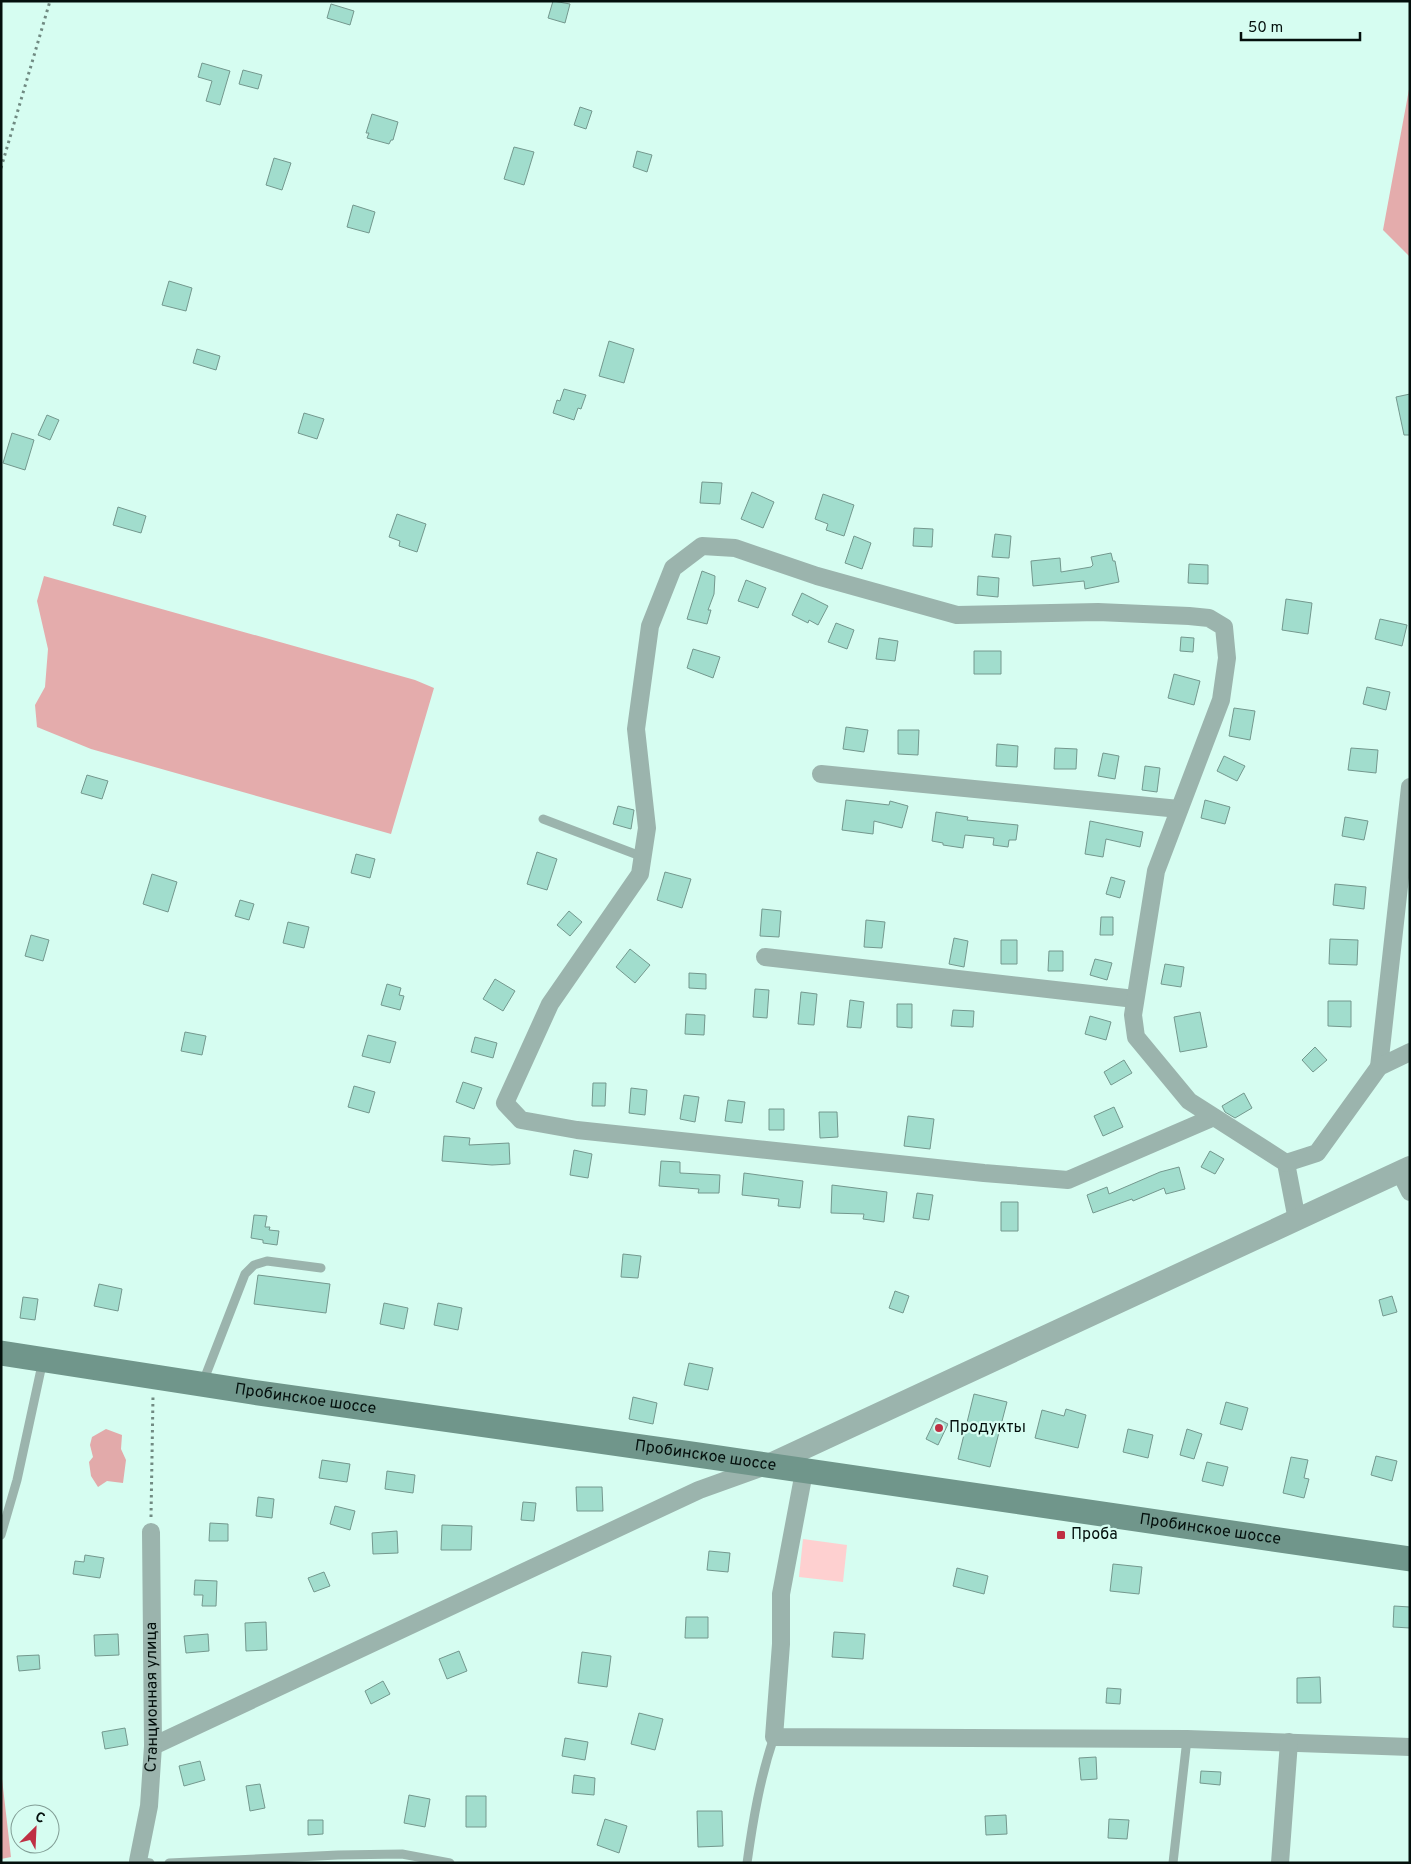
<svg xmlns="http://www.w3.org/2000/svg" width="1411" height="1864" viewBox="0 0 1411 1864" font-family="Overpass,sans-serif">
  <rect width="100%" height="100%" fill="#d6fdf1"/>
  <path fill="#fed0d0" d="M803,1539L847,1545L843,1582L799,1577Z"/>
  <path fill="#e4acac" d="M1410,84V257L1383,230Z
    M44,576L415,680L434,688L391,834L91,749L37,727L35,705L45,687L48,649L37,601Z
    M1,1770L11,1857L1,1859Z"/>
  <path fill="#e2aaaa" d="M106,1429L122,1435L121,1449L126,1460L123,1483L107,1481L98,1487L91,1476L89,1462L93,1457L90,1445L92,1437Z"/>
  <path fill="#a1ddcd" stroke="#74988e" d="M553,1L570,4L565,23L548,18Z
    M331,4L354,11L350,25L327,18Z
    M202,63L230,71L220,105L206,101L212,81L198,77Z
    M243,70L262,75L258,89L239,84Z
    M580,107L592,111L586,129L574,125Z
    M372,114L398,122L393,140H391L389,144L367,138L369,133H366Z
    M514,147L534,152L524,185L504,179Z
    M637,151L652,155L647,172L633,167Z
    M274,158L291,163L282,190L266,185Z
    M353,205L375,212L369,233L347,227Z
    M169,281L192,288L186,311L162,305Z
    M609,341L634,349L624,383L599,376Z
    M197,349L220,356L216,370L193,363Z
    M564,389L586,395L581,409L578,408L574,420L553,413L557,400L560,401Z
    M1410,394V435H1404L1396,397Z
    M304,413L324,419L317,439L298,433Z
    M47,415L59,420L50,440L38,435Z
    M12,433L34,440L25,470L3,463Z
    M702,482L722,483L720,504L700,503Z
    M752,492L774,502L763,528L741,519Z
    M823,494L854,505L844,536L826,530L828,524L815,519Z
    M118,507L146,516L141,533L113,525Z
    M397,514L426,524L417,552L399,546L400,541L389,537Z
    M914,528L933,529L932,547L913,546Z
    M995,534L1011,536L1009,558L992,557Z
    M854,536L871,543L862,569L845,563Z
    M1111,553L1113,561H1115L1119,582L1085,589L1084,581L1033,586L1031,561L1060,558L1061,572L1091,567L1093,565L1091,557Z
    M1189,564L1208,565V584L1188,583Z
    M702,571L715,576L714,594L708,610H711L707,624L687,619Z
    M978,576L999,578L998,597L977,595Z
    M746,580L766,588L758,608L738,601Z
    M802,593L828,606L818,625L809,620L808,623L792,615Z
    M1286,599L1312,603L1308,634L1282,630Z
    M1380,619L1407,625L1402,646L1375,639Z
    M836,623L854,630L847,649L828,642Z
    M1181,637L1194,638L1193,652L1180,651Z
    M879,638L898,641L895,661L876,659Z
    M693,649L720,657L713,678L687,668Z
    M974,651H1001V674H974Z
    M1174,674L1200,681L1194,705L1168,698Z
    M1367,687L1390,692L1386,710L1363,704Z
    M1234,708L1255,711L1250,740L1229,736Z
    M846,727L868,730L864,752L843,749Z
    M898,730H919L918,755L898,754Z
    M997,744L1018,746L1017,767L996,766Z
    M1055,748L1077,749L1076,769H1054Z
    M1351,748L1378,750L1376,773L1348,770Z
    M1103,753L1119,756L1115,779L1098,776Z
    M1224,756L1245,766L1237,781L1217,771Z
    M1145,766L1160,768L1157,792L1142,790Z
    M87,775L108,781L102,799L81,793Z
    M846,800L889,805L890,801L908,806L902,828L874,821L873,834L842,830Z
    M1205,800L1230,807L1225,824L1201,818Z
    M618,806L634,810L631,829L613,824Z
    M936,812L968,817L967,820L1018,825L1016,840H1009L1008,847L993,845L994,838L965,835L963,848L943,845V843L932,841Z
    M1345,817L1368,821L1364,840L1342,836Z
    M1090,821L1143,832L1140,847L1106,839L1103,857L1085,854Z
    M537,852L557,859L547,890L527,884Z
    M356,854L375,859L370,878L351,873Z
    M665,872L691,879L682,908L657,900Z
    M152,874L177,882L168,912L143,904Z
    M1111,877L1125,881L1120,898L1106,894Z
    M1335,884L1366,887L1364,909L1333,905Z
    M240,900L254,904L249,920L235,916Z
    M762,909L781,911L779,937L760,936Z
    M569,911L582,922L570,936L557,925Z
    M1101,917H1113V935H1100Z
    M866,920L885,922L882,948L864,947Z
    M288,922L309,927L304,948L283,943Z
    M31,935L49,940L43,961L25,956Z
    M954,938L968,941L964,967L949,964Z
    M1330,939L1358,940L1357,965L1329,964Z
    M1001,940H1017V964H1001Z
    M630,949L650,965L635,983L616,967Z
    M1049,951H1063V971H1048Z
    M1095,959L1112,963L1107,980L1090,975Z
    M1165,964L1184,967L1181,987L1161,984Z
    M689,973L706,974V989L689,988Z
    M495,979L515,991L503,1011L483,999Z
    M387,984L401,988L399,995L404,996L400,1010L381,1005Z
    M755,989L769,990L767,1018L753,1017Z
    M801,992L817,994L814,1025L798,1024Z
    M850,1000L864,1002L861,1028L847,1027Z
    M1328,1001H1351V1027L1328,1026Z
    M897,1004H912V1028L897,1027Z
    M953,1010L974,1011L973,1027L951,1026Z
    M1200,1012L1207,1047L1180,1052L1174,1017Z
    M686,1014L705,1015L704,1035L685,1034Z
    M1090,1016L1111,1022L1106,1040L1085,1034Z
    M185,1032L206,1036L202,1055L181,1051Z
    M368,1035L396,1042L390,1063L362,1056Z
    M475,1037L497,1043L493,1058L471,1052Z
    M1315,1047L1327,1060L1313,1072L1302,1060Z
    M1124,1060L1132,1073L1111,1085L1104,1072Z
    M463,1082L482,1088L474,1109L456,1102Z
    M593,1083H606L605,1106H592Z
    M354,1086L375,1092L369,1113L348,1107Z
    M631,1088L647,1090L645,1115L629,1113Z
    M1244,1093L1252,1108L1235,1118L1225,1112L1222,1106Z
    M684,1095L699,1097L695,1122L680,1119Z
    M728,1100L745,1102L742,1123L725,1121Z
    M1114,1107L1123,1127L1103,1136L1094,1116Z
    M769,1109H784V1130H769Z
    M819,1112H837L838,1137L820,1138Z
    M908,1116L934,1119L930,1149L904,1146Z
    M444,1136L470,1138L469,1145L509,1143L510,1164L492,1165L442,1161Z
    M574,1150L592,1154L588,1178L570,1175Z
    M1210,1151L1224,1159L1215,1174L1201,1167Z
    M661,1161L680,1162V1173L720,1175L719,1193H698L699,1189L659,1186Z
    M1179,1167L1185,1189L1166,1194L1164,1188L1133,1201L1132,1199L1093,1213L1087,1195L1107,1187L1109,1194L1160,1172Z
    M744,1173L803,1181L800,1208L778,1206L779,1199L742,1195Z
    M832,1185L887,1192L884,1222L863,1219L864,1214L831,1213Z
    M917,1193L933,1195L929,1220L913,1218Z
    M1001,1202H1018V1231H1001Z
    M254,1215L267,1216L265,1227H270L269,1230L279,1231L277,1245L263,1243V1240L251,1238Z
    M623,1254L641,1256L638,1278L621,1277Z
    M258,1275L330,1284L326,1313L254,1304Z
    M99,1284L122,1289L118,1311L94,1306Z
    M895,1291L909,1296L903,1313L889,1308Z
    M1392,1296L1397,1312L1383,1316L1379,1300Z
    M23,1297L38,1299L35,1320L20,1318Z
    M384,1303L408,1308L404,1329L380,1324Z
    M438,1303L462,1308L458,1330L434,1325Z
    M689,1363L713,1368L708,1390L684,1385Z
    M974,1394L1007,1402L990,1467L958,1459Z
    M633,1397L657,1403L653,1424L629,1419Z
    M1226,1402L1248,1408L1242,1430L1220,1424Z
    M1066,1409L1086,1415L1078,1448L1035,1438L1042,1410L1064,1416Z
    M936,1418L948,1424L938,1445L926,1439Z
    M1128,1429L1153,1435L1148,1458L1123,1452Z
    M1187,1429L1202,1434L1194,1459L1180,1455Z
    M1376,1456L1397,1461L1392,1481L1371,1475Z
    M1291,1457L1308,1460L1304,1478L1309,1479L1304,1498L1283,1493Z
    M322,1460L350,1464L347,1482L319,1478Z
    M1207,1462L1228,1467L1223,1486L1202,1481Z
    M387,1471L415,1475L413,1493L385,1489Z
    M576,1487H602L603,1511H577Z
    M258,1497L274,1499L272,1518L256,1516Z
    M523,1502L536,1503L534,1521L521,1520Z
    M335,1506L355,1511L350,1530L330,1524Z
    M210,1523L228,1524V1541H209Z
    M442,1525L472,1526L471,1550H441Z
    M397,1531L398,1553L373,1554L372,1533Z
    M709,1551L730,1553L728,1572L707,1570Z
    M85,1555L104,1558L100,1578L73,1574L75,1561L84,1562Z
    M1113,1564L1142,1567L1139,1594L1110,1591Z
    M957,1568L988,1576L984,1594L953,1586Z
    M324,1572L330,1586L314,1592L308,1578Z
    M195,1580L217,1581L216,1606H202L203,1595H194Z
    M1394,1606L1410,1607V1628L1393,1627Z
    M686,1617H708V1638H685Z
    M266,1622L267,1650L246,1651L245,1623Z
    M834,1632L865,1634L863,1659L832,1657Z
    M118,1634L119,1655L95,1656L94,1635Z
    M208,1634L209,1651L186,1653L184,1636Z
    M459,1651L467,1671L447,1679L439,1659Z
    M582,1652L611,1656L607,1687L578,1683Z
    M39,1655L40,1669L19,1671L17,1656Z
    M1320,1677L1321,1703H1297V1678Z
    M383,1681L390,1694L371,1704L365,1691Z
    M1107,1688L1121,1689L1120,1704L1106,1703Z
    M639,1713L663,1719L655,1750L631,1744Z
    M125,1728L128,1745L105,1749L102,1732Z
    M565,1738L588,1742L585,1760L562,1756Z
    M1096,1757L1097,1779L1081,1780L1079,1758Z
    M200,1761L205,1780L184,1786L179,1766Z
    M1201,1771L1221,1772L1220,1785L1200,1783Z
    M574,1775L595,1778L594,1795L572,1793Z
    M260,1784L265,1808L250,1811L246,1786Z
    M409,1795L430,1799L425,1827L404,1823Z
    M466,1796H486V1827H466Z
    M697,1811H722L723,1846L698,1847Z
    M1006,1815L1007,1834L986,1835L985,1816Z
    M605,1819L627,1826L619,1853L597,1845Z
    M1109,1819L1129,1820L1127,1839L1108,1838Z
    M308,1820H323V1834L308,1835Z"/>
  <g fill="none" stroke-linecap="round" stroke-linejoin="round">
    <path stroke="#708a82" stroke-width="3" stroke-dasharray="2.5 4" stroke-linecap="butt" d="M1,168L50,1
      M151,1517L153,1396"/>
    <path stroke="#9bb4ad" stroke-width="9" d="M543,819L643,857
      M203,1382L245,1274L254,1265L267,1261L321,1268
      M1,1535L17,1480L43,1360
      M136,1863L138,1861L150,1863
      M169,1863L338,1855L402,1854L450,1863
      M747,1863C753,1820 760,1778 774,1737
      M1173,1863L1187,1739"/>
    <g stroke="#9bb4ad" stroke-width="18">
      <path d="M821,774L1179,809"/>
      <path d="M765,957L1135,999"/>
      <path d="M1379,1067L1410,787"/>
      <path d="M1214,1117L1068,1180L984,1173L577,1130L521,1120L505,1103L550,1004L640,874L647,828L636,729L650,626L673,568L702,546L735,548L817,576L957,615L1098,612L1189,616L1209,618L1224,627L1227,658L1221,700L1156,871L1133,1015L1136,1037L1189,1101L1286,1163L1297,1220"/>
      <path d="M1286,1163L1317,1153L1379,1067L1410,1052"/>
      <path d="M1400,1172L1410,1192"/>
      <path d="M804,1472L781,1594V1644L774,1737L1187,1739L1410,1747"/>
      <path d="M153,1746L699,1490L766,1466"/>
      <path id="s1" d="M138,1861L149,1806L153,1746L151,1532"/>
      <path d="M1280,1863L1289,1742"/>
    </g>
    <path stroke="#9bb4ad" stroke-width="22" d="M766,1466L1410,1167"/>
    <path stroke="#70968b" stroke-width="25" id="s2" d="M1,1353L252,1392L698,1455L1410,1559"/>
  </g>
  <g fill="#bf2f43" stroke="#d6fdf1" stroke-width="2">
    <circle cx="939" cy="1428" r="5"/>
    <rect x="1056" y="1530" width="10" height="10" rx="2.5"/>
  </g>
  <g text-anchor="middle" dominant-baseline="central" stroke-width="4.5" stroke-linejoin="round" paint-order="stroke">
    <g font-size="16" fill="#04100d" stroke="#d6fdf1">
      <text stroke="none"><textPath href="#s2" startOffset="308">Пробинское шоссе</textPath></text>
      <text stroke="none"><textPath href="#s2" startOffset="712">Пробинское шоссе</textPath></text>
      <text stroke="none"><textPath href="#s2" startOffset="1222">Пробинское шоссе</textPath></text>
      <text stroke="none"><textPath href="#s1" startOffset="165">Станционная улица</textPath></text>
    </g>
    <g font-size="16" fill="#04100d" stroke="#d6fdf1" text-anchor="start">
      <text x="949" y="1428">Продукты</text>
      <text x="1071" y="1535">Проба</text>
    </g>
  </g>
  <rect width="1411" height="1864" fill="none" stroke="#04100d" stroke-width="5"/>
  <g transform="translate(35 1829) rotate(24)"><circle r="24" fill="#d6fdf1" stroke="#829e96"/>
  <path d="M0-4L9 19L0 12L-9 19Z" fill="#bf2f43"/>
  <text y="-8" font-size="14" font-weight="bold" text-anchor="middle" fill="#04100d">С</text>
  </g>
  <path d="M1241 32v8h119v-8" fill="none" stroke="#04100d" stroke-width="2.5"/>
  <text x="1248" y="32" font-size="15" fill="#04100d" stroke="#d6fdf1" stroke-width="4" paint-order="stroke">50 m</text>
</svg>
